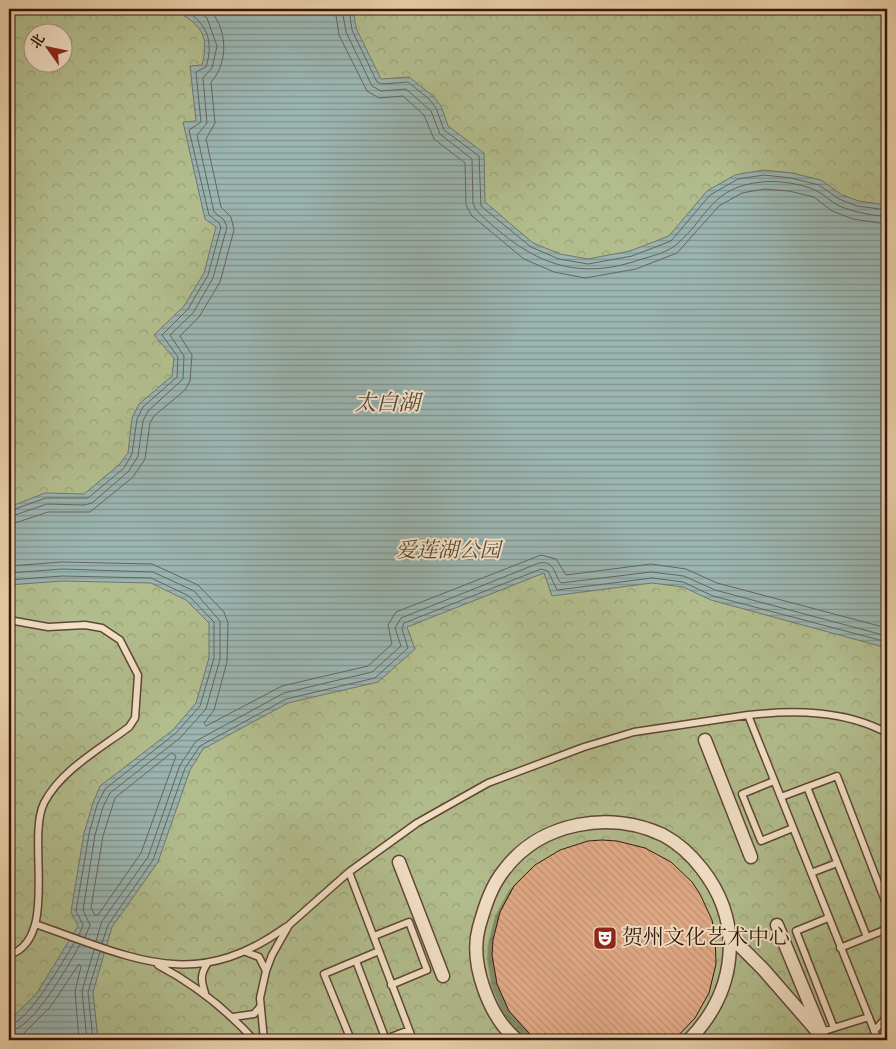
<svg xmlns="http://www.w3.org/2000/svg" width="896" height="1049" viewBox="0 0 896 1049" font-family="'IM FELL DW Pica','Noto Serif SC',serif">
  <defs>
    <pattern id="park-crowns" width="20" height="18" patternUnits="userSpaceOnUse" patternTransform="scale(1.25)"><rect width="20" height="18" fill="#b2bd8d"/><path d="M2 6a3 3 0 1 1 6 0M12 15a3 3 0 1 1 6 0" fill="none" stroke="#9aa278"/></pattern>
    <pattern id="water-rules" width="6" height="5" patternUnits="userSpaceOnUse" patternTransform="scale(1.25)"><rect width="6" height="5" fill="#9bb5b1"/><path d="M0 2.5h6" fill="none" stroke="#7f928e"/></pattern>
    <pattern id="building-back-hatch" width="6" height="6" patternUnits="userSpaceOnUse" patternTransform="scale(1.25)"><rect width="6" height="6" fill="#e4ac89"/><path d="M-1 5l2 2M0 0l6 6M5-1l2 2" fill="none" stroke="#c49375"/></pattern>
    <filter id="shadow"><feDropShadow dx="-4.5" dy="4.5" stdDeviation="0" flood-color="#0004"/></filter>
  </defs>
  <rect width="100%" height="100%" fill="#ecd1aa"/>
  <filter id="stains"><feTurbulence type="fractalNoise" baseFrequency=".004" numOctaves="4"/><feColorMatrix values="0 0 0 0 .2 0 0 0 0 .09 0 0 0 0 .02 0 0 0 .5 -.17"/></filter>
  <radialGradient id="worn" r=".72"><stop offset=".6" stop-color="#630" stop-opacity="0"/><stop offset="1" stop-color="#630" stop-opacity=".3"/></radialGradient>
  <path fill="url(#park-crowns)" stroke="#726a4c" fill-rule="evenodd" d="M9,9H887V1040H9ZM32,32H62V62H32Z"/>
  <path fill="url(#water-rules)" stroke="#71766f" d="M184,9H353L356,28L381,79L409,77L433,96L441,106L448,126L484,153L485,202L533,243L560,254L588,259L630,251L669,236L707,191L735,175L763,170L792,173L821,180L842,195L859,201L887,205V648L711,600L683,587L652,583L552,596L544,573L407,627L415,649L378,682L288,703L203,749L190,770L158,862L112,927L93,992L98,1040H9V1021L37,993L78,926L71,912L84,833L93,803L100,786L173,730L196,703L209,658V623L186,600L151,583L62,581L9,585V507L45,493L84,494L119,465L128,453L132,418L139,404L172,376L174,358L154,335L184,306L204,273L216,227L205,219L183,122L196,121L190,66L202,65C208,40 205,29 183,15Z"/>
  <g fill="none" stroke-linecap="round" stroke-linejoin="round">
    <path stroke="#66665e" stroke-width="1" d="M335,9L339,35L367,91L379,98L403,96L424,115L434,139L465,163L466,205L472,216L524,259L554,272L585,278L636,269L677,253L719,206L742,193L764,189L789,191L814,197L832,211L853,219L887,224
      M342,9L346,32L372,86L381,91L406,89L431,111L440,134L472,159L473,203L476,210C526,259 571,284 642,259C653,256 668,252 677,244C709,216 711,187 762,182C777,180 804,184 817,191C825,195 831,202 839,206C855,212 871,216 887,216
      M349,9L352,30L377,82L382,84L408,82L429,99L436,108L444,130L479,156L481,206L531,247L559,259L588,264L632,256L671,241L710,195L738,179L764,175L791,178L819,185L839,199L857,206L887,210
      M9,511L46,498H88L124,468L132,454L137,419L143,407L177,377L178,357L162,335L188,309L208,275L221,227L219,223L209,215L189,130L201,122L196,72L206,67C213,45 209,26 189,13L188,9
      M9,517L47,504L84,505L92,503L129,471L138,456L143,421L148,411L183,379L184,356L170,335L193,313L213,278L227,227L224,220L214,212L197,135L207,123L203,78L212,68L217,46L207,18L195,9
      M9,525L48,512H90L133,477L145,459L150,423L154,416L185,390L190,381L192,355L180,336L199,317L220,282L234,230L231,217L221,207L206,139L215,123L211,82C229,63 228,26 208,9
      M9,566L62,562L152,564L198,585L224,612L228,623L227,662L214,710L204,723L206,726L282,686L368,666L392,644L388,625L396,612L541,555L556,559L566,575L651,564L686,569L717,583L887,628
      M9,573L62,569L153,572L194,591L220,621V659L206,709L180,738L110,793L103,807L95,835L83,910L90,925L85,937
      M9,580L62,576L151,578L189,596L214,622V658L200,706L176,733L105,789L97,805L89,834L76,911L83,925L79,935
      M172,753L176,756L141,853L98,915H95L91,908L103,836L115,798Z
      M96,941L102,921L148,857L180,765L196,741L284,693L372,672L401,646L395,628L401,618L539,563C555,560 554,575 561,583L651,572L684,576L715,590L887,636
      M102,943L108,925L153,860L185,768L200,746L286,699L375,678L408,648L402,629L404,623L541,569L548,571L557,590L652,578L683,582L713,596L887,642
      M9,1025C29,1022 63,961 74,943
      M9,1031C33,1030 68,965 80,945
      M9,1039L22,1035L51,1006L79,964L81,967L75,991L79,1040
      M87,1040L82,991L94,950
      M93,1040L88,992L100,952"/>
  </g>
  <path fill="url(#building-back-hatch)" stroke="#32180c" filter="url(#shadow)" d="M602,840L617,841L645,848L671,862L692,882L700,894L712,920L715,935L716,964L709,993L695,1018L674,1040H535L509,1011L497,984L492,955L493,940L500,912L514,886L535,865L560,850L588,841Z"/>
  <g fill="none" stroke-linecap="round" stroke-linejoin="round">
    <g stroke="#604634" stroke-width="9">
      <path id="lane" d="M9,620L48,627L85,625L102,628L120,640L138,675L135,718L129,727C100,749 61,770 44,803C26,840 60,939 9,955
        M748,715C794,710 845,710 887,733
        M774,781L742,794L761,841L793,828
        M807,787L867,937
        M781,797L837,776L887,906
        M349,872L413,1040
        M811,873L837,863
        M828,918L796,931L834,1028
        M35,924C132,957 193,994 286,927
        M374,936L409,922L427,970L391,985
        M840,948L887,929
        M246,952L259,957L266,971
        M356,961L386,1040
        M158,965C196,985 226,1009 254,1040
        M205,993C201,981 200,975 207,964
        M233,1017L254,1014L260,1007
        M874,1031L887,1017
        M821,1032L869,1017
        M386,1039L409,1030
        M264,1040L260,998L266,971L272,955L289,925L349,872L417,823L488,783L584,747L634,732L748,715L878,1040
        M351,1040L324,974L379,951"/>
    </g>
    <g stroke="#604634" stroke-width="15">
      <path id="street" d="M705,740L751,857
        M399,862L443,976
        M777,925L820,1029
        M730,936L763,969L824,1039
        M517,1040C489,1017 469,963 479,927C485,906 491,886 505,869C541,822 610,810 663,835C678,843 692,856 702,869C745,924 736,992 689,1040"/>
    </g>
    <use href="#lane" stroke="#f3e1c8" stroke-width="6"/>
    <use href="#street" stroke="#f3e1c8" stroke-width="12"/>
  </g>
  <defs>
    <g id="theatre-square" transform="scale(1.25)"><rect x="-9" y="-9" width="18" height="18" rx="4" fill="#8f2418" stroke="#f3e1c8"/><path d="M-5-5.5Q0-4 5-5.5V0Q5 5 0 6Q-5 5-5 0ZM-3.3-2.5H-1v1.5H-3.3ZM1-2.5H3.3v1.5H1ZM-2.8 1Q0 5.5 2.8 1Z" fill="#fff"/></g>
  </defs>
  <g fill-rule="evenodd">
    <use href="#theatre-square" x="605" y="938"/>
  </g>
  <g text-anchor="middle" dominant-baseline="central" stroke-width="4" stroke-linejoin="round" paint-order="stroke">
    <g font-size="21" font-style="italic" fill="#584a33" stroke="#f3e1c8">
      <text x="448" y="551">爱莲湖公园</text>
    </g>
    <g font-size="21" fill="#32180c" stroke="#f3e1c8" text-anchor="start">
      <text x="622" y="938">贺州文化艺术中心</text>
    </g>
    <g font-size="22" font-style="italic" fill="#52473e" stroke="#f3e1c8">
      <text x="387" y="403">太白湖</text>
    </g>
  </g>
  <rect width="896" height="1049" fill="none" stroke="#ecd1aa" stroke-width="30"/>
  <rect x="10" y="10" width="876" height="1029" fill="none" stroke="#32180c" stroke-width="2.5"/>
  <rect x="15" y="15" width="866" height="1019" fill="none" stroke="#32180c"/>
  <g transform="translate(48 48) rotate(303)"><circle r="24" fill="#f3e1c8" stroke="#a6917d"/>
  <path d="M0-4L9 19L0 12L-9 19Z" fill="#8f2418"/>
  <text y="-8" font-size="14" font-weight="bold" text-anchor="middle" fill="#32180c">北</text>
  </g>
  <rect width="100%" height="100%" filter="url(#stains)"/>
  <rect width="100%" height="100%" fill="url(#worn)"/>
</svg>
